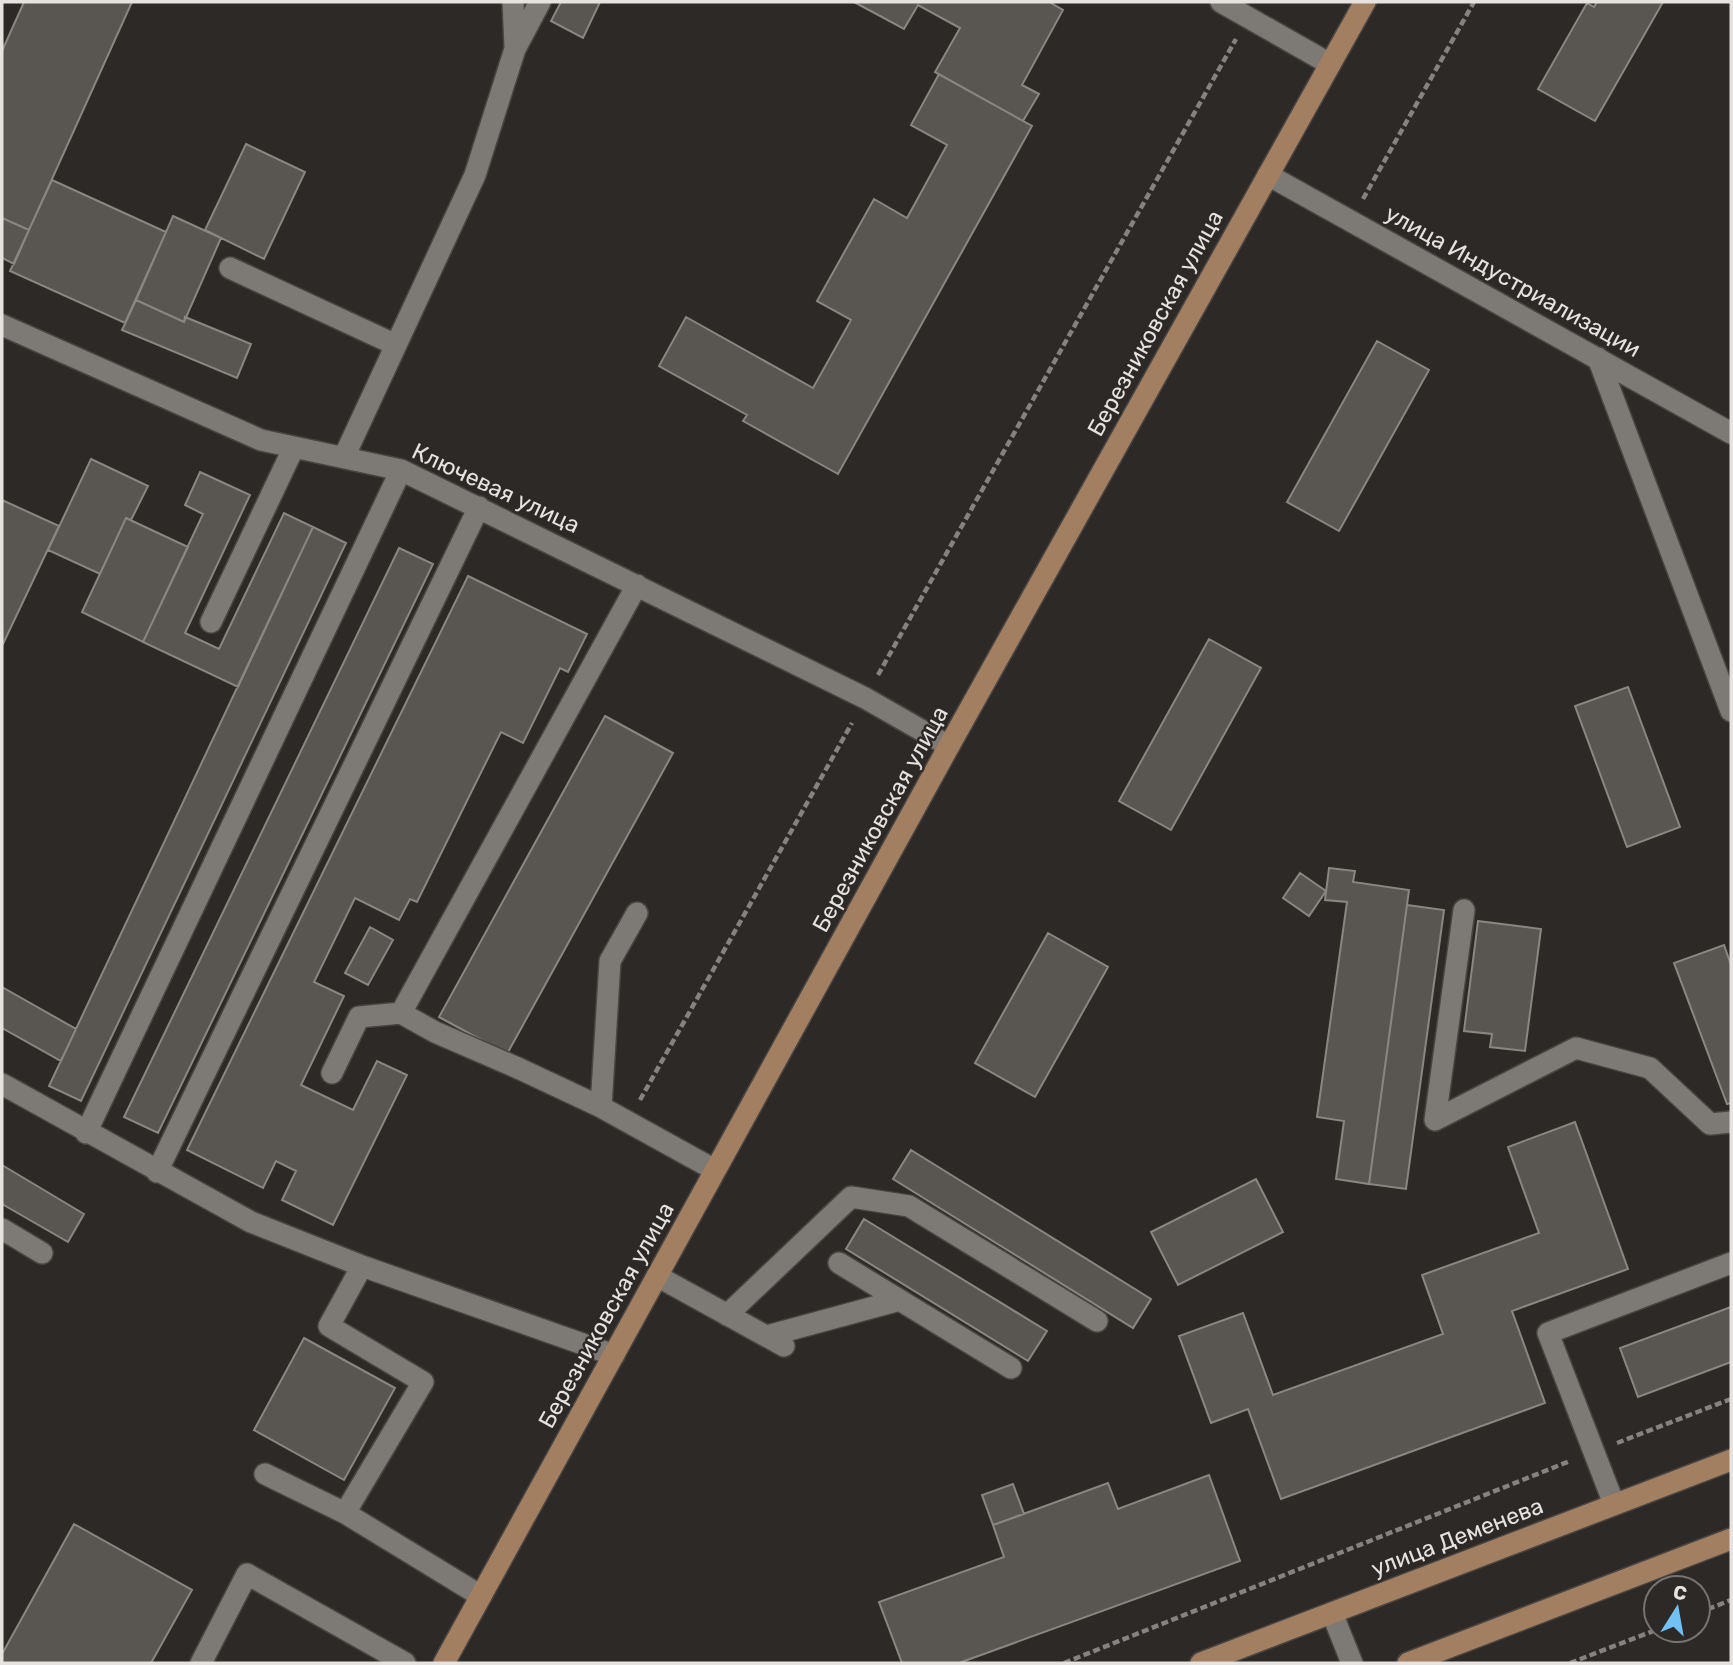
<svg xmlns="http://www.w3.org/2000/svg" width="1733" height="1665" viewBox="0 0 1733 1665" font-family="Rubik,sans-serif">
  <rect width="100%" height="100%" fill="#2d2926"/>
  <path fill="#595551" stroke="#8a8682" stroke-width="2" d="M24,2H132L29,230L2,218V51Z
    M561,2H600L583,38L551,21Z
    M854,2H1049L1063,10L1022,85L1039,94L1023,121L935,72L960,28L918,5L904,29Z
    M1597,2H1663L1595,121L1538,89L1587,3L1594,7Z
    M939,74L1032,126L838,474L743,421L747,415L659,366L686,317L813,388L851,320L817,301L874,199L907,218L947,145L911,125Z
    M246,144L305,172L264,259L205,230Z
    M52,180L166,232L125,323L10,271Z
    M173,216L221,238L184,322L136,300Z
    M2,218L29,230L14,264L2,258Z
    M136,300L184,322L185,317L251,344L237,378L122,330Z
    M1377,341L1429,370L1339,531L1287,502Z
    M91,459L148,486L131,520L126,518L100,574L48,550Z
    M200,472L250,495L185,633L219,649L284,513L313,527L238,687L143,642L203,514L185,505Z
    M2,500L59,526L2,646Z
    M126,518L188,547L143,642L82,612Z
    M313,527L346,543L81,1101L49,1086Z
    M399,548L433,564L158,1133L124,1117Z
    M468,576L587,634L568,672L560,668L523,743L501,732L417,902L410,899L399,920L355,898L314,982L344,996L301,1085L353,1110L377,1061L407,1075L333,1225L282,1200L296,1171L276,1161L263,1188L187,1150Z
    M1209,639L1261,668L1171,830L1119,801Z
    M1628,687L1680,827L1627,847L1575,706Z
    M605,716L673,753L507,1054L439,1017Z
    M1329,868L1355,871L1353,882L1409,890L1369,1184L1336,1179L1344,1121L1317,1117L1347,902L1325,900Z
    M1300,873L1326,891L1309,916L1283,898Z
    M1407,905L1444,910L1406,1189L1369,1184Z
    M1478,921L1541,929L1525,1051L1490,1047L1492,1034L1464,1031Z
    M370,927L393,940L368,985L345,973Z
    M1048,933L1108,967L1035,1097L975,1063Z
    M1724,945L1731,965V1103L1727,1104L1674,963Z
    M2,987L76,1029L61,1061L2,1028Z
    M1575,1122L1628,1269L1512,1311L1545,1403L1281,1499L1248,1409L1211,1423L1179,1336L1243,1313L1273,1395L1443,1334L1422,1275L1539,1233L1508,1147Z
    M911,1150L1151,1299L1133,1328L893,1179Z
    M2,1165L84,1214L68,1242L2,1204Z
    M1256,1179L1283,1232L1178,1285L1151,1232Z
    M864,1219L1047,1331L1028,1361L846,1249Z
    M1731,1307V1362L1638,1397L1620,1348Z
    M304,1338L395,1388L344,1480L254,1430Z
    M1209,1475L1240,1561L959,1663H902L879,1602L1004,1557L993,1525L1108,1483L1118,1509Z
    M1013,1484L1024,1514L993,1525L982,1495Z
    M74,1524L192,1590L151,1663H2V1654Z"/>
  <g fill="none" stroke-linecap="round" stroke-linejoin="round">
    <g stroke="#474441" stroke-width="24">
      <path id="minor" d="M513,2L515,47
        M1221,2L1330,64
        M1268,175L1731,433
        M230,268L396,345
        M2,325L261,440L401,470L865,698L949,746
        M1598,358L1731,711
        M344,457L475,175L515,49L540,2
        M211,622L294,447
        M1464,910L1435,1120L1576,1048L1650,1068L1710,1124L1731,1122
        M637,913L610,961L601,1107L715,1170
        M401,1013L637,585
        M332,1073L359,1017L401,1013L435,1032L520,1069L601,1107
        M2,1084L251,1222L362,1266L614,1355
        M86,1133L401,470
        M157,1172L479,507
        M2,1229L42,1253
        M839,1263L1011,1368
        M657,1276L784,1346
        M727,1315L851,1197L909,1206L1097,1321
        M767,1336L900,1300
        M265,1474L345,1513L481,1596
        M1614,1504L1548,1333L1731,1263
        M345,1513L423,1382L329,1326L362,1266
        M1332,1613L1352,1663
        M201,1663L247,1574L405,1663"/>
    </g>
    <g stroke="#474441" stroke-width="24">
      <path id="major" d="M444,1663L949,746L1365,2
        M1201,1663L1731,1460
        M1408,1663L1731,1539"/>
    </g>
    <path stroke="#85827f" stroke-width="4.5" stroke-dasharray="7 3.5" stroke-linecap="butt" d="M1363,199L1474,2
      M878,675L1236,39
      M640,1100L852,723
      M1617,1443L1731,1399
      M1698,1613L1731,1600
      M1064,1663L1570,1461
      M1570,1663L1656,1630"/>
    <use href="#minor" stroke="#7d7975" stroke-width="21"/>
    <use href="#major" stroke="#a37f62" stroke-width="21"/>
  </g>
  <g text-anchor="middle" dominant-baseline="central" stroke-width="5" stroke-linejoin="round" paint-order="stroke">
    <g font-size="23" fill="#e5e2e0" stroke="#2d2926">
      <text transform="translate(1513 281) rotate(29)">улица Индустриализации</text>
      <text transform="translate(1155 323) rotate(-61)">Березниковская улица</text>
      <text transform="translate(496 488) rotate(25)">Ключевая улица</text>
      <text transform="translate(880 819) rotate(-61)">Березниковская улица</text>
      <text transform="translate(606 1315) rotate(-61)">Березниковская улица</text>
      <text transform="translate(1457 1537) rotate(-21)">улица Деменева</text>
    </g>
  </g>
  <rect width="1733" height="1665" fill="none" stroke="#e5e2e0" stroke-width="7"/>
  <g transform="translate(1677 1609) rotate(11)"><circle r="33" fill="#2d2926" stroke="#777370" stroke-width="2"/>
  <path d="M0-5L12 26L0 18L-12 26Z" fill="#72c1f5"/>
  <text y="-10" font-size="19" font-weight="bold" text-anchor="middle" fill="#e5e2e0">С</text>
  </g>
</svg>
